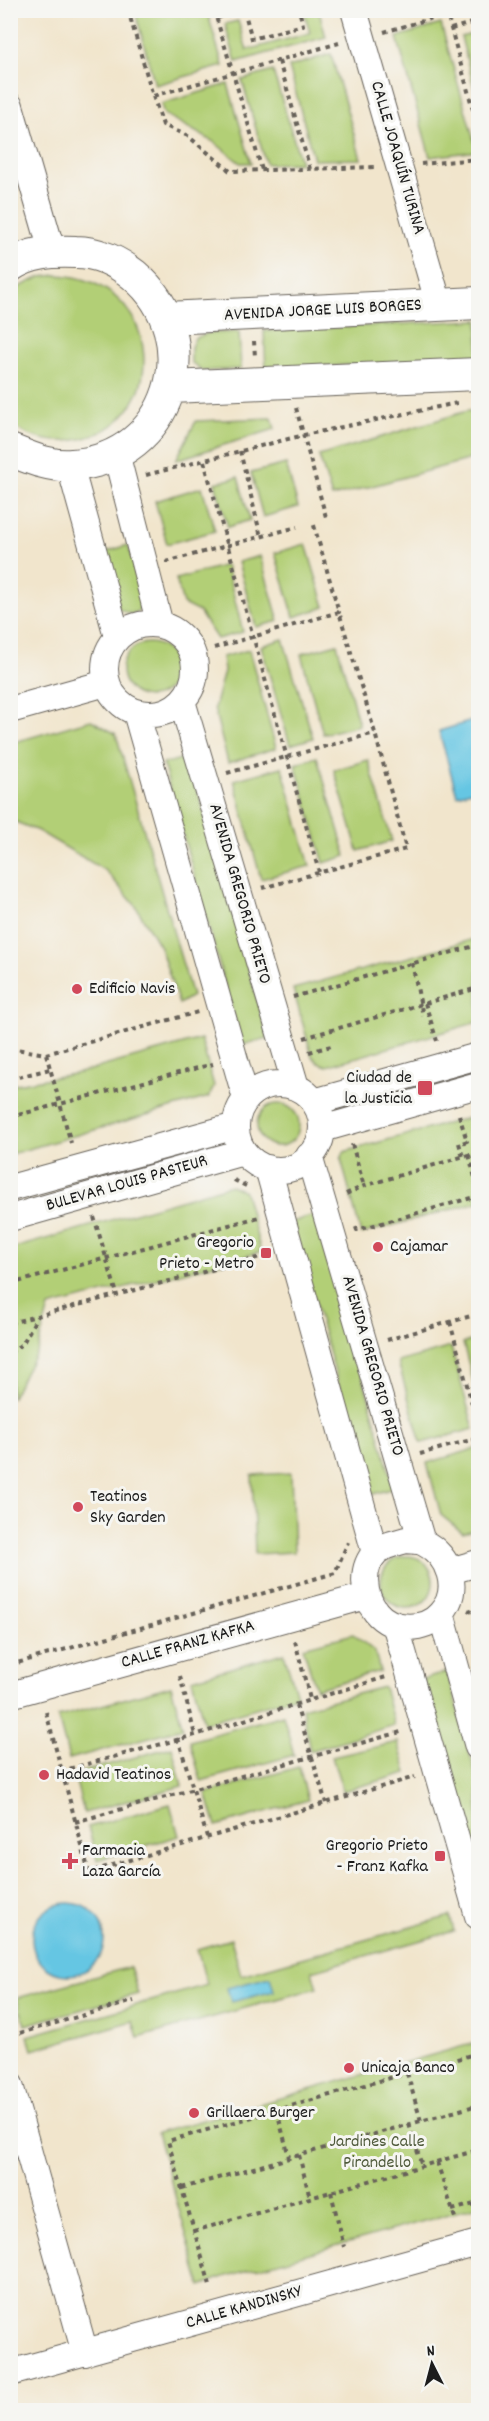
<svg xmlns="http://www.w3.org/2000/svg" width="489" height="2421" viewBox="0 0 489 2421" font-family="Dekko,sans-serif">
  <rect width="100%" height="100%" fill="#f6f6f2"/>
  <filter id="ink" filterUnits="userSpaceOnUse"><feTurbulence type="fractalNoise" baseFrequency=".0167" numOctaves="2"/><feDisplacementMap in="SourceGraphic" scale="12" xChannelSelector="R" yChannelSelector="G"/><feConvolveMatrix kernelMatrix="1 2 1 2 8 2 1 2 1" color-interpolation-filters="sRGB"/></filter>
  <filter id="wash" filterUnits="userSpaceOnUse"><feTurbulence type="fractalNoise" baseFrequency=".008" numOctaves="4" result="noise"/><feDisplacementMap in="SourceGraphic" scale="24" xChannelSelector="R" yChannelSelector="G"/><feGaussianBlur stdDeviation="1.35" result="paint"/><feColorMatrix in="noise" values="0 0 0 0 0 0 0 0 0 0 0 0 0 0 0 0 0 1.4 0 .05"/><feComposite in="paint" operator="in"/></filter>
  <g filter="url(#wash)">
    <rect width="100%" height="100%" fill="#f1e5cc"/>
    <path fill="#b2cf76" stroke="#677649" stroke-width="1.5" d="M135,11H207L223,66L155,85Z
      M304,11H319L326,37L236,62L225,24L238,21L247,50L310,33Z
      M441,24L477,151L430,157L397,37Z
      M478,32V103L461,37Z
      M331,54L361,159L314,160L289,67Z
      M273,71L301,163L266,164L242,80Z
      M228,84L251,163H240L214,142L164,114L161,104Z
      M57,275C166,280 173,425 75,440C51,444 30,438 11,425V291L40,277Z
      M478,320V359L266,369L264,331Z
      M239,332L241,369L203,371L191,362V347L195,338L209,333Z
      M467,411H478V457L332,497L319,456Z
      M272,418L275,429L176,460L196,421Z
      M286,464L298,507L263,517L251,473Z
      M238,477L250,520L228,527L215,483Z
      M202,487L215,531L167,544L155,501Z
      M306,544L325,607L294,617L275,553Z
      M128,545L144,602L137,612L130,614L119,609L103,553Z
      M260,556L279,621L256,627L238,562Z
      M226,565L243,632L217,639L199,612L183,604L176,579Z
      M283,639L313,738L290,745L261,646Z
      M122 670a27 27 0 1 1 54 0a27 27 0 1 1-54 0Z
      M337,644L359,725L323,734L301,654Z
      M249,650L276,748L228,763L214,708L224,671L222,657Z
      M91,720L116,734L192,996L179,1004L160,947L135,905L106,871L38,831L11,820V743Z
      M188,757L268,1038L242,1045L163,764Z
      M317,757L346,856L324,863L295,764Z
      M368,760L392,841L358,851L334,770Z
      M282,767L310,866L261,879L234,780Z
      M478,938V1022L327,1066L319,1063L312,1056L293,989Z
      M201,1039L214,1086L209,1097L11,1154V1085L79,1073Z
      M257 1125a21 21 0 1 1 42 0a21 21 0 1 1-42 0Z
      M478,1115V1202L361,1234L341,1159L344,1152Z
      M231,1185L245,1192L261,1252L49,1307L37,1351L11,1399V1249Z
      M317,1214L394,1488L370,1495L292,1222Z
      M478,1339V1399L463,1343Z
      M451,1347L474,1429L421,1443L398,1362Z
      M478,1448V1529L463,1533L441,1515L427,1463Z
      M291,1473L294,1552L255,1554L252,1475Z
      M381 1582a26 26 0 1 1 52 0a26 26 0 1 1-52 0Z
      M353,1634L375,1652L380,1671L316,1689L303,1647Z
      M284,1653L297,1696L204,1723L192,1679Z
      M447,1672L478,1783V1879L422,1680Z
      M171,1686L183,1728L69,1759L58,1717Z
      M384,1687L394,1725L310,1751L302,1708Z
      M283,1715L294,1755L201,1781L190,1741Z
      M398,1742L407,1773L343,1791L332,1757Z
      M172,1747L182,1786L84,1813L74,1774Z
      M299,1767L308,1800L216,1826L206,1793Z
      M170,1804L179,1836L97,1860L88,1827Z
      M450,1916L454,1931L312,1971L317,1988L138,2038L133,2021L32,2050L28,2036L207,1985L197,1949L231,1939L241,1975Z
      M130,1967L138,1994L25,2025L17,1998Z
      M478,2042V2206L217,2279L201,2286L157,2133Z"/>
    <path fill="#65c6e3" stroke="#407180" stroke-width="1.5" d="M472,721L478,744V789L457,795L439,731Z
      M32 1939a36 36 0 1 1 72 0a36 36 0 1 1-72 0Z
      M270,1977L274,1991L231,2002L227,1988Z"/>
  </g>
  <g filter="url(#ink)">
    <g fill="none" stroke-linecap="round" stroke-linejoin="round">
      <g stroke="#67625a" stroke-width="28">
        <path id="minor" d="M354,10L439,305
          M10,106L52,251
          M116,453L160,625
          M70,466L117,636
          M105 669a45 45 0 1 1 90 0a45 45 0 1 1-90 0Z
          M182,701L296,1087
          M10,710L106,683
          M136,712L246,1099
          M236 1127a43 43 0 1 1 86 0a43 43 0 1 1-86 0Z
          M314,1102L478,1056
          M322,1129L478,1085
          M309,1156L422,1542
          M268,1168L375,1553
          M10,1188L236,1126
          M10,1218L243,1152
          M406,1540C412,1541 419,1540 424,1543C449,1555 462,1590 441,1613C425,1632 391,1631 376,1612C363,1596 360,1568 376,1552C384,1545 396,1543 406,1540Z
          M450,1571L478,1563
          M441,1613L478,1747
          M396,1627L478,1916
          M10,1695L366,1596
          M10,2085L85,2353
          M10,2373L478,2243"/>
      </g>
      <g stroke="#67625a" stroke-width="34">
        <path id="major" d="M10,266C30,252 53,251 76,252C97,252 118,262 134,275C209,338 171,459 72,465C50,467 30,458 10,450
          M167,318L478,303
          M171,387L478,374"/>
      </g>
      <path stroke="#67625a" stroke-width="4" stroke-dasharray="4.5 4.5" stroke-linecap="butt" d="M128,10L153,96L339,43
        M214,10L262,170
        M244,10L252,39L303,25L299,10
        M446,10L478,128
        M217,18L245,11
        M451,29L478,21
        M384,32L447,14
        M279,61L310,169
        M153,96L163,125L188,136L230,171L377,167
        M421,164L478,159
        M254,341L255,357
        M296,408L326,517
        M240,451L261,537
        M204,461L319,872
        M146,475L304,435L457,403
        M166,562L297,527
        M214,648L339,612L313,522
        M227,773L375,733
        M262,888L406,849L375,733L339,612
        M412,963L423,1016
        M293,997L478,945
        M425,1003L437,1041
        M304,1038L478,988
        M10,1048L46,1054L198,1012
        M309,1052L331,1046
        M46,1054L71,1143
        M10,1079L50,1069
        M459,1115L467,1141L459,1144
        M10,1117L213,1064
        M459,1143L463,1157
        M352,1144L364,1186
        M469,1155L478,1189
        M234,1180L248,1187
        M346,1194L364,1186L478,1152
        M94,1217L117,1294
        M356,1227L357,1230L478,1196
        M10,1284L259,1217
        M450,1322L478,1426
        M10,1323L268,1255
        M387,1340L478,1314
        M10,1353L23,1343L37,1317
        M420,1454L478,1438
        M468,1610L478,1615
        M295,1641L310,1699
        M10,1665L335,1573L348,1542
        M180,1676L195,1735
        M296,1705L326,1803
        M46,1712L89,1872L415,1777
        M178,1738L207,1837
        M61,1771L195,1735L386,1677
        M75,1822L401,1732
        M20,2033L134,2001
        M407,2073L421,2121
        M277,2111L289,2157
        M409,2124L422,2166
        M299,2155L310,2198
        M437,2162L455,2218
        M182,2188L478,2105
        M331,2192L344,2247
        M452,2210L478,2203
        M194,2231L478,2150
        M210,2285L168,2141L478,2053"/>
      <use href="#minor" stroke="#fff" stroke-width="26"/>
      <use href="#major" stroke="#fff" stroke-width="32"/>
    </g>
  </g>
  <g fill="#d1495b" stroke="#f6f6f2" stroke-width="2">
    <circle cx="77" cy="989" r="6"/>
    <rect x="417" y="1080" width="16" height="16" rx="3"/>
    <circle cx="378" cy="1247" r="6"/>
    <rect x="260" y="1247" width="12" height="12" rx="3"/>
    <circle cx="78" cy="1507" r="6"/>
    <circle cx="44" cy="1775" r="6"/>
    <rect x="434" y="1850" width="12" height="12" rx="3"/>
    <path d="M67 1852h6v6h6v6h-6v6h-6v-6h-6v-6h6z"/>
    <circle cx="349" cy="2068" r="6"/>
    <circle cx="194" cy="2113" r="6"/>
  </g>
  <g text-anchor="middle" dominant-baseline="central" stroke-width="6" stroke-linejoin="round" paint-order="stroke">
    <g font-size="18" fill="#1c1c1c" stroke="#f6f6f2">
      <text transform="translate(397 158) rotate(74)">CALLE JOAQUÍN TURINA</text>
      <text transform="translate(323 311) rotate(-3)">AVENIDA JORGE LUIS BORGES</text>
      <text transform="translate(239 894) rotate(74)">AVENIDA GREGORIO PRIETO</text>
      <text transform="translate(127 1184) rotate(-16)">BULEVAR LOUIS PASTEUR</text>
      <text transform="translate(372 1366) rotate(74)">AVENIDA GREGORIO PRIETO</text>
      <text transform="translate(188 1645) rotate(-16)">CALLE FRANZ KAFKA</text>
      <text transform="translate(244 2308) rotate(-16)">CALLE KANDINSKY</text>
    </g>
    <g font-size="18" fill="#1c1c1c" stroke="#f6f6f2" text-anchor="start">
      <text x="89" y="989">Edificio Navis</text>
      <text x="412" y="1078" text-anchor="end">Ciudad de<tspan x="412" dy="21">la Justicia</tspan></text>
      <text x="254" y="1243" text-anchor="end">Gregorio<tspan x="254" dy="21">Prieto - Metro</tspan></text>
      <text x="390" y="1247">Cajamar</text>
      <text x="90" y="1497">Teatinos<tspan x="90" dy="21">Sky Garden</tspan></text>
      <text x="56" y="1775">Hadavid Teatinos</text>
      <text x="428" y="1846" text-anchor="end">Gregorio Prieto<tspan x="428" dy="21">- Franz Kafka</tspan></text>
      <text x="82" y="1851">Farmacia<tspan x="82" dy="21">Laza García</tspan></text>
      <text x="361" y="2068">Unicaja Banco</text>
      <text x="206" y="2113">Grillaera Burger</text>
    </g>
    <g font-size="18" fill="#505b3c" stroke="#f6f6f2">
      <text x="377" y="2142">Jardines Calle<tspan x="377" dy="21">Pirandello</tspan></text>
    </g>
  </g>
  <rect width="489" height="2421" fill="none" stroke="#f6f6f2" stroke-width="36"/>
  <g transform="translate(432 2364) rotate(354)" stroke="#f6f6f2" stroke-width="4.5" paint-order="stroke">
  <path d="M0-4.5L10 22L0 15L-10 22Z" fill="#1c1c1c"/>
  <text y="-9" font-size="16" font-weight="bold" text-anchor="middle" fill="#1c1c1c">N</text>
  </g>
</svg>
